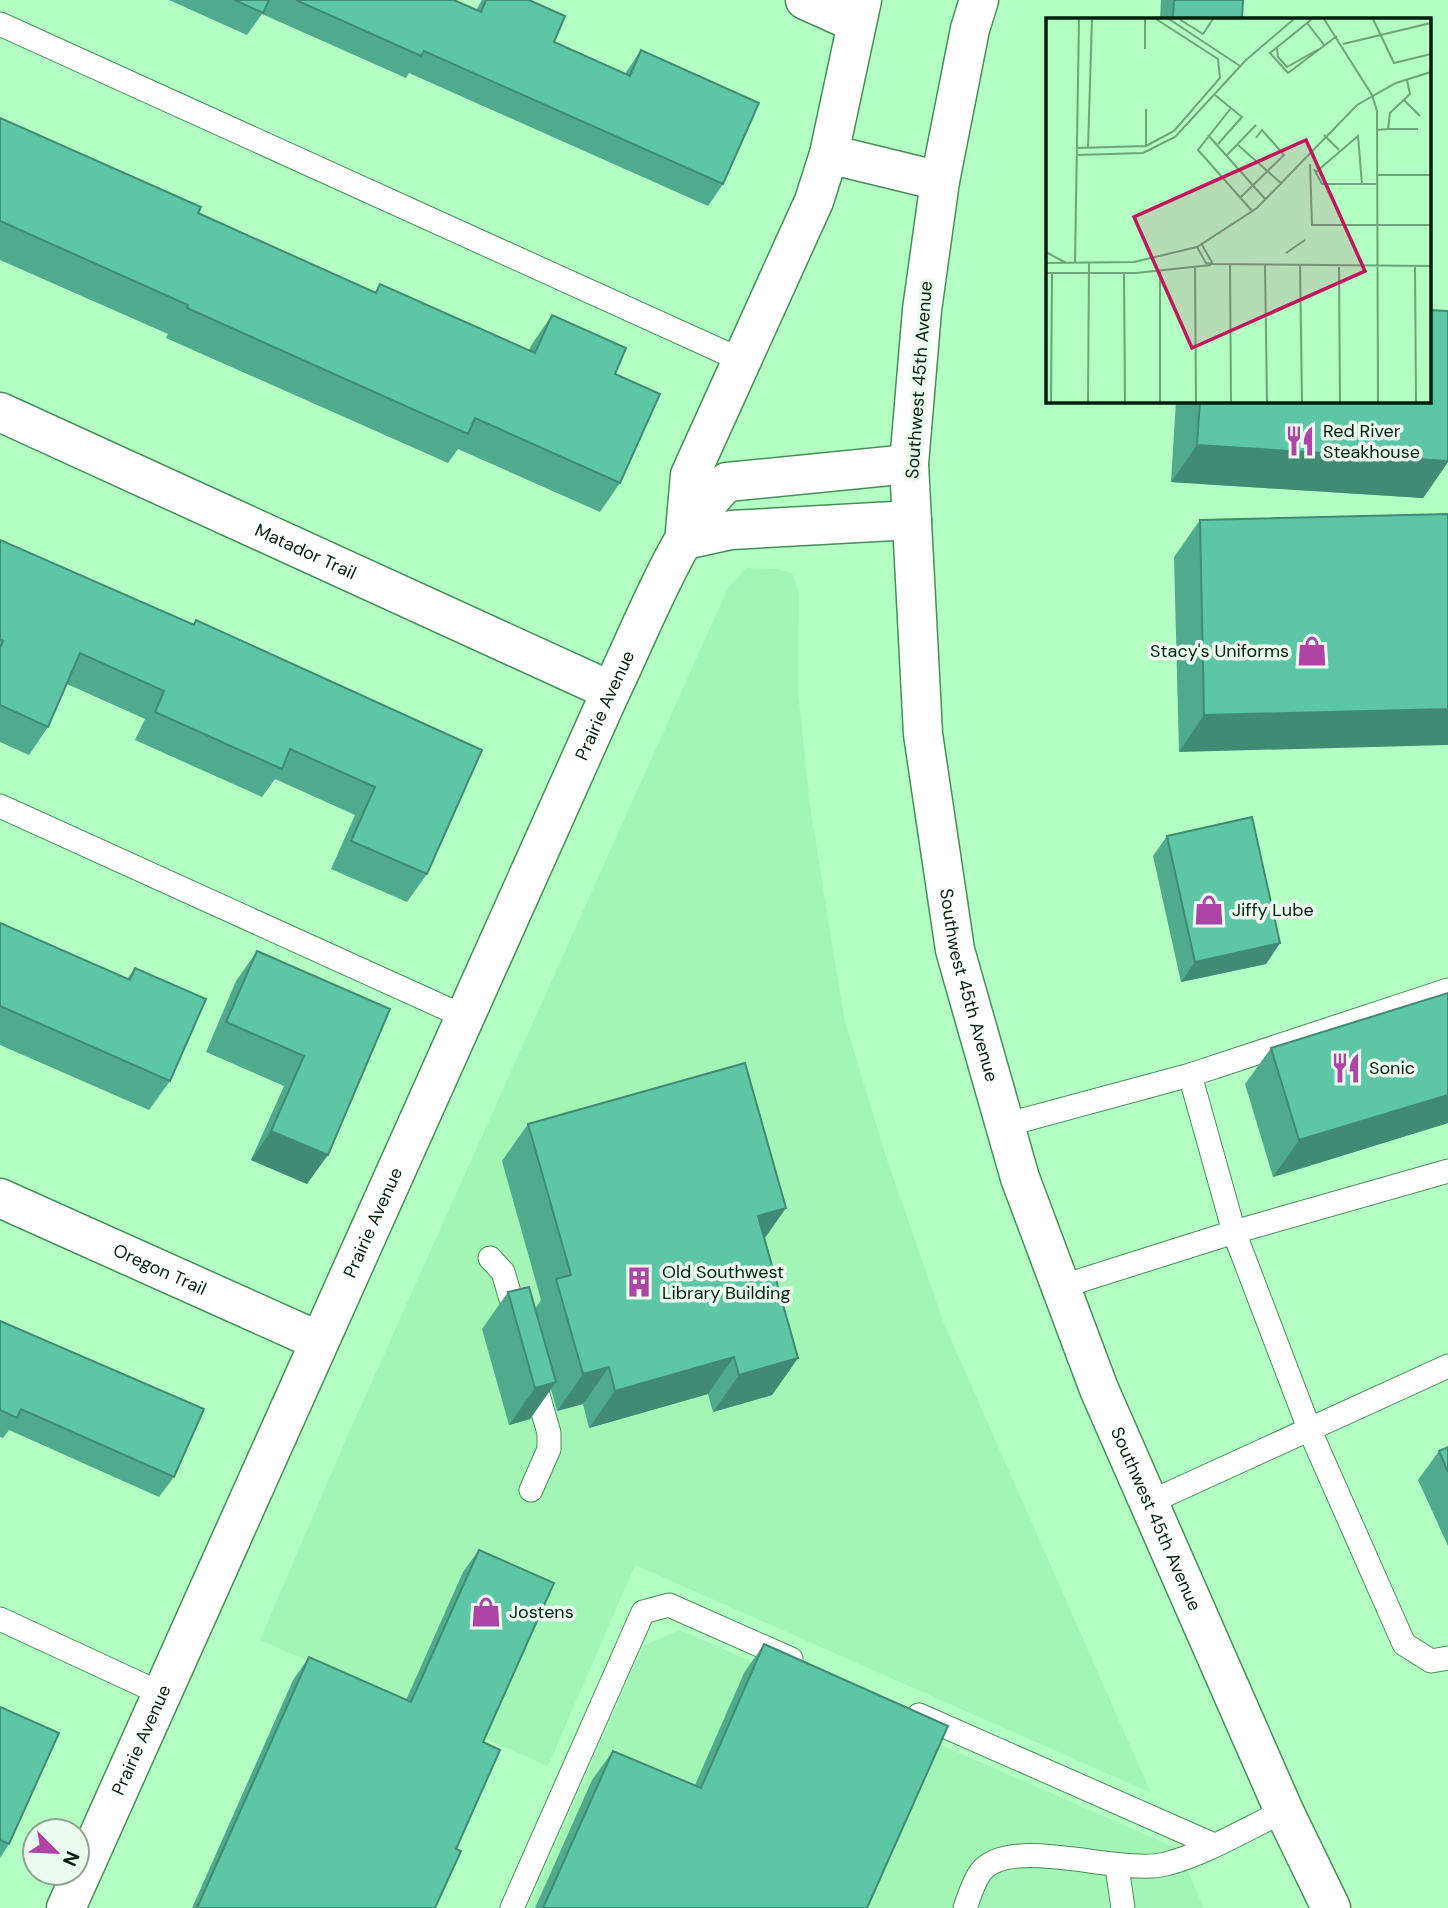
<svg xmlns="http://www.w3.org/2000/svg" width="1448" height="1908" viewBox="0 0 1448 1908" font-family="'DM Sans',sans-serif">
  <rect width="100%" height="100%" fill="#b3fec3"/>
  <path fill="#a3f5b5" d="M746,568L776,569L792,573L799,593L798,690L810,806L844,1018L886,1157L945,1326L1151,1793L635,1565L548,1766L260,1640L347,1437L728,588Z
    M680,1630L1178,1849L1204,1908H528L643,1646Z"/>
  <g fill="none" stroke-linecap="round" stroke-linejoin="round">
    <g stroke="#468e59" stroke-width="25">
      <path id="service" d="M0,24L741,360
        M0,806L465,1017
        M1190,1075L1234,1232L1310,1431L1404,1644L1431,1661L1448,1658
        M1005,1125L1190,1075L1448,990
        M490,1258L503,1272L517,1320
        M1060,1287L1234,1232L1448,1171
        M531,1490L549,1449V1433L532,1374
        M1148,1503L1448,1366
        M0,1619L162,1694
        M919,1715L1214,1845
        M1117,1867L1123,1908
        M512,1908L643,1612L669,1605L791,1659
        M965,1908C969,1897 973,1883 980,1873C1008,1833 1119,1876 1166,1864C1207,1853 1246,1829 1284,1811"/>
    </g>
    <g stroke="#468e59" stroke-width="41">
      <g id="minor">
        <path d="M805,0L856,23"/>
        <path d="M829,154L940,181"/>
        <path id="s1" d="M0,412L611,691"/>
        <path d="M685,531L690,475L814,201L829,154L862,0"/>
        <path d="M685,540L731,530L912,520"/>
        <path id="s2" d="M0,1198L319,1341"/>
        <path id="s3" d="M66,1908L611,691C640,632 681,523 727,482L909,464"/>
      </g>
    </g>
    <g stroke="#468e59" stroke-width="41">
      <g id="secondary">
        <path id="s4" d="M979,0L970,29L940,181L922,310L909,464L923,734L955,950L1020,1178L1099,1389L1284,1811L1331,1908"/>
      </g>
    </g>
    <use href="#service" stroke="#fff" stroke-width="23"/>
    <use href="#minor" stroke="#fff" stroke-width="38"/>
    <use href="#secondary" stroke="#fff" stroke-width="38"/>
  </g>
  <path fill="#50aa8e" d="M169,0H454L476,10L482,0H529L554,42L625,74L641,50L723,184L708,206L409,73L406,78L262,14L247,35Z
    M1161,0H1243L1242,19H1160Z
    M0,118L198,213L375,292L380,284L529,350L532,344L552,315L615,374L620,483L600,512L458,449L448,463L166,338L168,334L0,260Z
    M1448,311V462L1423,498L1171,482L1176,401H1429Z
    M1448,514L1179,752L1174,557L1200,520Z
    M0,540L193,624L196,620L482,750L427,874L407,902L331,869L355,815L275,779L262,797L135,740L145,719L67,684L48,727L29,755L0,742Z
    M1167,836L1280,943L1266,964L1181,982L1153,856Z
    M0,923L127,979L135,968L170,1081L149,1110L0,1045Z
    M257,951L390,1009L307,1184L251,1160L284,1086L206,1052L236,981Z
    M1448,993V1123L1273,1177L1245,1084L1271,1048Z
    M528,1124L765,1238L798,1358L772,1395L713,1412L708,1394L589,1428L583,1404L557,1411L551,1389L530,1419L509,1425L482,1329L508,1292L535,1309L541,1300L502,1161Z
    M0,1321L174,1477L159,1497L9,1430L3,1438L0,1437Z
    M1448,1447V1546L1418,1480L1439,1451Z
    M479,1550L483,1742L456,1849L435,1908H192L293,1680L309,1657L406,1700L463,1572Z
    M764,1644L867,1908H535L592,1780L613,1751L695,1785L744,1673Z
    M0,1707L9,1844L0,1858Z"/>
  <path fill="#418b74" d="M1197,445L1448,461V462L1423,498L1171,482Z
    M1448,709V745L1179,752L1204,715Z
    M1280,943L1266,964L1181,982L1195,962Z
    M1448,1095V1123L1273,1177L1299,1140Z
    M271,1131L328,1155L307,1184L251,1160Z
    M786,1208L760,1245L758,1216Z
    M734,1357L708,1394L589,1428L615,1391Z
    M798,1358L772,1395L713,1412L739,1375Z
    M609,1367L583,1404L557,1411L583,1374Z
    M556,1382L530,1419L509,1425L535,1388Z"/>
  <path fill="#5dc6a5" stroke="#418b74" stroke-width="2" d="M235,0H269L263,13Z
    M296,0H454L481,12L486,0H529L565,16L554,42L630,76L641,50L759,103L723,184L424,51L421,56Z
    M1174,0H1243L1242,19H1173Z
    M0,118L201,207L198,213L376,293L380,284L535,353L552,315L626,348L615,374L660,394L620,483L475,418L468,434L187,308L188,305L0,221Z
    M1429,310L1448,311V461L1197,445L1200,401H1429Z
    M1448,514V709L1204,715L1200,520Z
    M0,540L194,625L196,620L482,750L427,874L351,841L375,787L290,749L282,769L155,712L164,691L80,653L48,727L0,705V648L3,641L0,639Z
    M1252,817L1280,943L1195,962L1167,836Z
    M0,923L130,980L135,968L206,999L170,1081L0,1006Z
    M257,951L390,1009L328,1155L271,1131L304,1056L226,1022Z
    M1448,993V1095L1299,1140L1271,1048Z
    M745,1063L786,1208L758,1216L798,1358L739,1375L734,1357L615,1391L609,1367L583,1374L556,1279L571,1275L528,1124Z
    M529,1287L556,1382L535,1388L508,1292Z
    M0,1321L204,1409L174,1477L21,1409L17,1418L0,1410Z
    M1448,1447V1472L1439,1451Z
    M479,1550L554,1583L483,1742L500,1750L456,1849L461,1851L435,1908H197L309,1657L411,1702Z
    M764,1644L948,1726L867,1908H543L613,1751L701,1788Z
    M0,1707L59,1733L9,1844L0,1840Z"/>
  <defs>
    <g id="restaurant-bare" transform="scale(2.415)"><path d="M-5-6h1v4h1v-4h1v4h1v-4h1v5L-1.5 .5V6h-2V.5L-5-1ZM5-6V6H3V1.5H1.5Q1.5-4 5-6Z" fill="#ae44a6" stroke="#ecfbef" stroke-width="2.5" paint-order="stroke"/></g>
    <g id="shop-bare" transform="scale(2.415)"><path d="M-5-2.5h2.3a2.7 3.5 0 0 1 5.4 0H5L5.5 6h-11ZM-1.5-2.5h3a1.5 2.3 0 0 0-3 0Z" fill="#ae44a6" stroke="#ecfbef" stroke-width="2.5" paint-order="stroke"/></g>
    <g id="building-bare" transform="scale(2.415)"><path d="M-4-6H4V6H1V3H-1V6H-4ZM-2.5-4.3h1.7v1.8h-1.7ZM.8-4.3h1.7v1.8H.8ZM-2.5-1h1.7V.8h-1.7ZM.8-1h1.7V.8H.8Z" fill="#ae44a6" stroke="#ecfbef" stroke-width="2.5" paint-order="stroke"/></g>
  </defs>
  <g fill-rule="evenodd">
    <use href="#restaurant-bare" x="1300" y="441"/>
    <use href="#shop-bare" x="1312" y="651"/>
    <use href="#shop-bare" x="1209" y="910"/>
    <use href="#restaurant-bare" x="1346" y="1068"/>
    <use href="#building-bare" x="639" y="1282"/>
    <use href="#shop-bare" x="486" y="1612"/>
  </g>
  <g text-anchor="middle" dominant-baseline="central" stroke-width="7" stroke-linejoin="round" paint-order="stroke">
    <g font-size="18" fill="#011f0a" stroke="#ecfbef">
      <text transform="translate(919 380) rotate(-86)">Southwest 45th Avenue</text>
      <text stroke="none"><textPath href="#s1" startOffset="336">Matador Trail</textPath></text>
      <text stroke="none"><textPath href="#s3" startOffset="1318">Prairie Avenue</textPath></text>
      <text stroke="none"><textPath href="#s4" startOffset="996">Southwest 45th Avenue</textPath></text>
      <text stroke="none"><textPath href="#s3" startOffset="751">Prairie Avenue</textPath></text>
      <text stroke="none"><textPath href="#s2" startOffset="175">Oregon Trail</textPath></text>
      <text stroke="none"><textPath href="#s4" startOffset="1563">Southwest 45th Avenue</textPath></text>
      <text stroke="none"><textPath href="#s3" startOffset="184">Prairie Avenue</textPath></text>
    </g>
    <g font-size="18" fill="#011f0a" stroke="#ecfbef" text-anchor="start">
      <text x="1323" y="431">Red River<tspan x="1323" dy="21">Steakhouse</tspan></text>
      <text x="1289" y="651" text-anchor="end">Stacy's Uniforms</text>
      <text x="1232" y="910">Jiffy Lube</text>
      <text x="1369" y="1068">Sonic</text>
      <text x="662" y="1272">Old Southwest<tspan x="662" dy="21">Library Building</tspan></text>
      <text x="509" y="1612">Jostens</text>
    </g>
  </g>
  <g transform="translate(1046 18)">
    <rect width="385" height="385" fill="#b3fec3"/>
    <path fill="none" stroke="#6ca579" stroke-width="2" d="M99,1V31M123,1L194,48M133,1L157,16L167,1M266,1L224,35L242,55L291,18M278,1L326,77M327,1L348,45L385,36M261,5L279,28M297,26L385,5M231,30L232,39L241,49L273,31M169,77L196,99L172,126M326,77L331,93L332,384M358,82L374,98M185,90L152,132L207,194M100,91V128L128,113L174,60L172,41L110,1M342,111H372M330,112L342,111L344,95L364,76L361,62M162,117L220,182M278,117L293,132M192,127L236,166M30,130L100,128M42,130L46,1M30,137L97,135L129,119L200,42L248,1M181,137L210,107M264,146L266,207H385M268,151L276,166H330M270,154L312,118L316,166M330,157H385M195,179L238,137L216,112L210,120M156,227L167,246M151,229L160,245L167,246L385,248M0,234L20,245M240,235L259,222M0,245L88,244L151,229L211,190L311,87L350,65L385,54M29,245L33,1M184,247L185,384M219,247L221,384M254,247L256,384M293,247L294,384M369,248L370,384M149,249L150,384M0,255H90L165,247M78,256L79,384M5,384L6,255M42,384L43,245M114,384V252"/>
    <path fill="#c2185b" fill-opacity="0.15" stroke="#c2185b" stroke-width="3.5" d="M260,122L319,253L146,330L88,199Z"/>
    <rect width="385" height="385" fill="none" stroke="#011f0a" stroke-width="3.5"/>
  </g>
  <g transform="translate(56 1852) rotate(114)"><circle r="33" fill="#ecfbef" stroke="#8ea393" stroke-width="2"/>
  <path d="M0-5L12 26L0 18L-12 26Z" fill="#ae44a6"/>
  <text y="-10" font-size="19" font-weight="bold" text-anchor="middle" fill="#011f0a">N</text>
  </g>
</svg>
